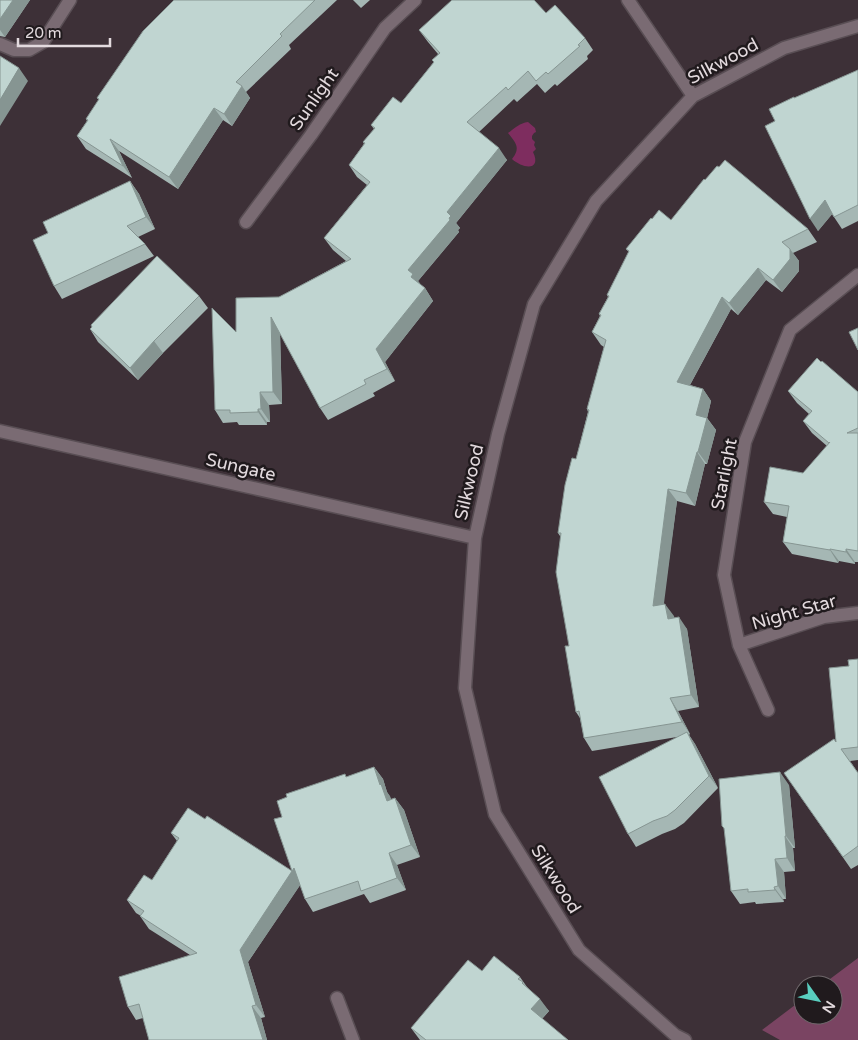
<svg xmlns="http://www.w3.org/2000/svg" width="858" height="1040" viewBox="0 0 858 1040" font-family="'Varela Round',sans-serif">
  <rect width="100%" height="100%" fill="#3d3037"/>
  <path fill="#7a4462" d="M858,958V1040H780L762,1030L803,999V1015H833V985H822Z"/>
  <path fill="#7e2d5f" d="M528,122L535,128L536,132L534,133L532,136V139L535,142L534,145L536,149L533,152C542,171 523,169 512,159C521,148 516,143 508,133C515,128 520,123 528,122Z"/>
  <g fill="none" stroke-linecap="round" stroke-linejoin="round">
    <g stroke="#594e54" stroke-width="15">
      <path id="minor" d="M628,0L693,96
        M0,44L14,50H29L43,42L70,0
        M246,222L311,135L385,28L415,0
        M0,431L475,538
        M739,645L824,617L858,613
        M768,710L739,645L724,575L745,442L790,330L858,275
        M337,998L353,1040
        M685,1040L675,1035L579,950L495,814L465,688L475,538L498,434L534,304L596,201L693,96L784,48L858,26"/>
    </g>
    <use href="#minor" stroke="#7a6b73" stroke-width="12"/>
  </g>
  <path fill="#a5b7b4" d="M0,0H30L5,37L0,36Z
    M174,0H337L289,45L291,49L246,92L250,98L232,126L223,120L178,189L119,151L132,178L86,149L77,136L87,121L86,119L99,100L97,98Z
    M353,0H370L361,8Z
    M546,13L585,38L593,50L587,56L588,59L557,86L555,84L545,93L537,84L517,102L514,99L479,132L507,160L456,223L460,228L458,230L459,232L418,281L421,285L425,288L433,301L385,362L395,381L373,393L375,396L328,420L320,408L280,334L282,404L269,405L270,422H267V425H239L237,422L223,423L215,410L236,332L279,297L346,261L333,250L324,238L367,185L357,177L349,165L364,144L363,142L374,129L371,125L401,103L434,62L438,54L428,42L419,30Z
    M858,70V221L842,229L832,214L818,231L775,121L794,98Z
    M130,181L139,194L155,229L138,237L145,244L154,256L62,299L54,286L48,233Z
    M652,219L671,220L808,229L817,242L793,253L799,261V271L782,292L766,280L738,315L731,309L690,385L703,389L711,401L707,418L716,430L707,464H705L695,506L677,501L663,604L674,618L687,629L699,707L678,711L690,734L689,735L695,744L718,788L684,823L675,829L662,834L636,847L628,834L677,737L592,751L584,738L580,718L576,712L569,646L560,536L558,533L576,459L588,412L587,409L604,347L601,345L592,332L600,316L599,314L608,297L607,295L629,252L626,249Z
    M199,296L208,308L163,353L138,380L98,342L90,329Z
    M788,391L858,392V562H855V564L839,561L838,563L792,554L783,542L787,517L773,514L764,502L803,473L827,446L812,433L803,421L809,414L797,403Z
    M858,659V760L850,761L858,773V865L851,869L784,773L836,742L849,666Z
    M374,767L383,779L387,792L391,799L395,798L404,810L420,857L397,865L406,890L370,903L364,894L313,912L305,899L300,885L248,962L265,1017L261,1018L267,1040H149L143,1018L136,1020L128,1007L190,955L149,929L140,916H141L136,913L127,900L152,880L177,841L171,833L205,819L292,871L282,817L346,777Z
    M789,785L795,848H793L795,871L784,872L786,899H783L784,902L756,904L755,902L740,904L731,891L725,830L722,826Z
    M482,971L520,977L527,987L549,1011L542,1019L568,1040H420L411,1028Z"/>
  <path fill="#869592" d="M13,0H30L5,37L0,30V19Z
    M19,68L28,81L0,126V100Z
    M242,86L250,98L232,126L224,114Z
    M214,108L223,120L178,189L169,177Z
    M110,139L119,151L132,178L123,166Z
    M499,148L507,160L456,223L460,228L458,230L459,232L418,281L422,286L411,277L408,270L447,212Z
    M130,181L139,194L155,229L146,217Z
    M825,200L834,212L818,231L810,219Z
    M790,249L799,261V271L782,292L773,280Z
    M758,268L766,280L738,315L729,303Z
    M425,288L433,301L385,362L395,381L387,369L376,349Z
    M722,297L731,309L685,394L677,382Z
    M271,317L280,330L282,404L273,392Z
    M154,341L163,353L138,380L130,368Z
    M703,389L711,401L705,427L696,415Z
    M260,392L269,405L270,422L261,409Z
    M258,409L267,422V425L258,412Z
    M707,418L716,430L707,464L698,452Z
    M697,452L705,464L695,506L686,493Z
    M668,489L677,501L662,619L653,606Z
    M830,549L839,561L838,563L830,550Z
    M846,549L855,562V564L846,552Z
    M665,604L674,616L677,631L668,619Z
    M679,617L687,629L699,707L691,695Z
    M670,698L678,711L690,734L682,722Z
    M687,732L695,744L718,788L709,776Z
    M374,767L383,779L387,792L390,796L396,813L387,801L380,785Z
    M780,772L789,785L795,848L786,836Z
    M395,798L404,810L420,857L411,845Z
    M785,836L793,848L795,871L787,858Z
    M389,853L397,865L406,890L397,878Z
    M775,859L784,872L786,899L778,886Z
    M294,868L303,881L248,962L265,1017L256,1005L240,950Z
    M774,887L783,899L784,902L775,890Z
    M540,999L549,1011L540,1021L531,1009Z
    M252,1006L261,1018L267,1040H262V1039Z"/>
  <path fill="#c0d5d1" stroke="#869592" d="M0,0H13L0,19Z
    M174,0H315L280,34L282,36L236,82L242,86L224,114L214,108L169,177L110,139L123,166L77,136L88,120L86,119L99,99L97,98L143,31Z
    M452,0H534L546,13L555,5L585,38L578,45L580,46L548,74L546,72L536,81L528,71L508,90L506,87L467,122L499,148L447,212L451,216L449,218L450,220L408,270L413,274L411,277L425,288L376,349L387,369L364,380L366,384L320,408L271,317L273,392H260L261,409H258V412L230,413V410H215L212,308L236,332V298L279,297L351,259L324,238L370,182L349,165L365,143L363,142L375,128L371,125L393,97L401,103L434,62L432,60L440,53L419,30Z
    M0,56L19,68L0,100Z
    M858,70V205L834,217L825,200L810,219L765,126L775,121L769,109L794,97V98Z
    M725,160L808,229L782,242L790,249V259L773,280L758,268L729,303L722,297L677,382L703,389L696,415L707,418L698,452H697L686,493L668,489L653,606L665,604L668,619L679,617L691,695L670,698L682,722L584,738L579,711L576,712L565,646H569L556,572L561,533H558L565,485L572,458L576,459L589,410L587,409L606,340L592,332L601,315L599,314L609,296L607,295L629,251L626,249L651,218L652,219L659,210L671,220L704,179L705,180L717,166L719,167Z
    M130,181L146,217L127,226L145,244L54,286L33,240L48,233L43,222Z
    M157,256L199,296L154,341L130,368L90,329L92,327L91,325Z
    M858,328V350L849,332Z
    M817,358L821,362L822,361L858,392V428L847,433H858V551L846,549V552L830,549V550L783,542L789,506L764,502L770,467L803,473L830,442L829,443L803,421L812,411L788,391Z
    M858,659V747L841,749L858,773V846L843,857L784,773L834,739L836,742L829,668L849,666L848,660Z
    M687,732L709,776L675,810L667,816L653,821L628,834L599,777Z
    M374,767L380,785L381,784L387,801L395,798L411,845L389,853L397,878L361,891L358,881L305,899L294,868L240,950L256,1005L252,1006L263,1040H149L139,1004L128,1007L119,977L197,953L140,916L144,911L127,900L144,875L152,880L179,838L171,833L188,808L205,819L207,816L292,871L274,819L282,817L277,801L287,797L286,794L345,774L346,777Z
    M780,772L786,836H785L787,858L775,859L778,886L774,887L775,890L748,892V889L731,891L724,828L722,826L719,779Z
    M494,956L520,977L518,979L523,982L522,983L540,999L531,1009L568,1040H426L411,1028L468,960L482,971Z"/>
  <g text-anchor="middle" dominant-baseline="central" stroke-width="5" stroke-linejoin="round" paint-order="stroke">
    <g font-size="18" fill="#e3dade" stroke="#201a1d">
      <text transform="translate(723 61) rotate(-28)">Silkwood</text>
      <text transform="translate(314 99) rotate(-55)">Sunlight</text>
      <text transform="translate(241 467) rotate(13)">Sungate</text>
      <text transform="translate(724 474) rotate(-79)">Starlight</text>
      <text transform="translate(469 482) rotate(-77)">Silkwood</text>
      <text transform="translate(794 612) rotate(-16)">Night Star</text>
      <text transform="translate(556 879) rotate(58)">Silkwood</text>
    </g>
  </g>
  <g transform="translate(818 1000) rotate(123)"><circle r="24" fill="#201a1d" stroke="#6e676a"/>
  <path d="M0-4L9 19L0 12L-9 19Z" fill="#59cebf"/>
  <text y="-8" font-size="14" font-weight="bold" text-anchor="middle" fill="#e3dade">N</text>
  </g>
  <path d="M18 38v8h92v-8" fill="none" stroke="#e3dade" stroke-width="2.5"/>
  <text x="25" y="38" font-size="15" fill="#e3dade" stroke="#201a1d" stroke-width="4" paint-order="stroke">20 m</text>
</svg>
